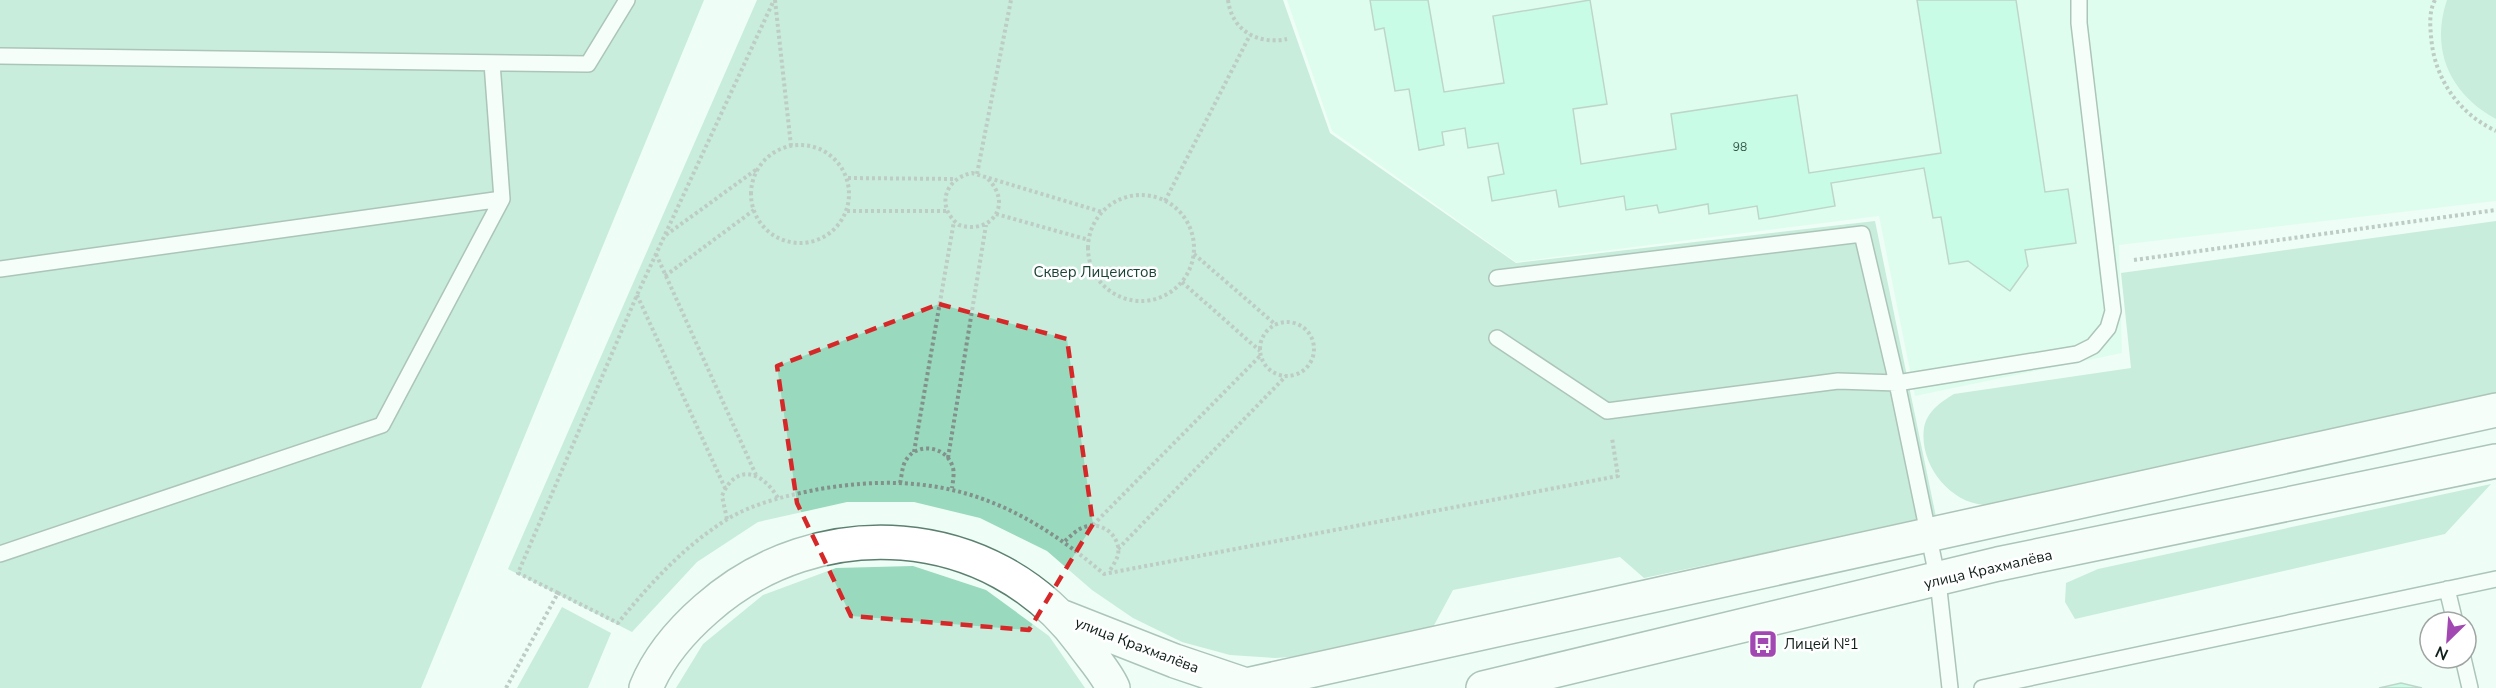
<svg xmlns="http://www.w3.org/2000/svg" width="2496" height="688" viewBox="0 0 2496 688" font-family="'Nunito Sans',sans-serif">
  <rect width="100%" height="100%" fill="#eefdf6"/>
  <path fill="#ccfce6" d="M1287,0H2496V201L2119,245L2122,353L1915,396L1879,216L1516,262L1332,131Z"/>
  <path fill="#99d9bd" d="M0,0H704L421,688H0Z
    M757,0H1283L1330,133L1516,263L1875,221L1936,517L1644,578L1620,557L1453,590L1432,629L1333,654L1275,658L1230,655L1182,642L1133,618L1092,590L1047,551L980,518L914,502H847L758,522L697,562L632,632L508,569Z
    M2447,0H2496V119C2450,94 2430,50 2447,0Z
    M2496,221V396L2012,502C2003,503 1993,506 1984,505C1948,502 1919,463 1924,428C1927,411 1941,402 1954,394L2131,368L2121,273Z
    M2491,484L2445,534L2075,619L2065,602L2066,583L2098,569Z
    M913,566L986,590L1049,636L1085,688H676L703,644L763,595L836,568Z
    M562,607L611,633L588,688H517Z"/>
  <path fill="#9bfbd3" stroke="#82a796" stroke-width="1.5" d="M1370,0H1428L1444,92L1504,83L1493,16L1590,0L1607,104L1573,109L1581,164L1676,149L1671,114L1797,95L1809,173L1941,153L1917,0H2016L2045,192L2068,189L2076,243L2025,250L2028,266L2010,291L1968,261L1949,264L1941,217L1933,218L1924,168L1831,183L1835,206L1759,219L1757,206L1709,214L1708,204L1659,213L1657,205L1626,210L1624,196L1559,207L1556,190L1492,201L1488,177L1504,174L1498,143L1468,148L1465,128L1442,132L1444,145L1419,150L1409,89L1395,91L1384,28L1375,30Z
    M2401,683L2422,688H2379Z"/>
  <g fill="none" stroke-linecap="round" stroke-linejoin="round">
    <g stroke="#5c8070" stroke-width="18">
      <path id="lane" d="M0,56L588,64L627,0
        M0,269L502,199
        M1497,278L1862,234L1897,383L1838,381L1607,411L1497,338
        M0,554L382,425L502,199L492,63
        M2447,589L2455,622
        M2463,658L2470,688
        M1950,688L1938,581L1897,383L2077,354L2093,346L2108,328L2113,311L2079,23V0
        M1982,688L2496,579"/>
    </g>
    <g stroke="#5c8070" stroke-width="36">
      <path id="secondary" d="M1063,617L1175,661L1246,685L2496,410
        M646,688C658,658 682,630 706,609C817,510 993,521 1082,643C1092,657 1106,672 1113,688
        M1483,688L1998,564L2496,461"/>
    </g>
    <path stroke="#82918b" stroke-width="4" stroke-dasharray="3 3" stroke-linecap="butt" d="M775,0L791,146
      M1228,0C1232,31 1258,45 1287,39
      M2435,0C2429,11 2430,25 2431,36C2434,78 2458,113 2496,131
      M751 194a49 49 0 1 1 98 0a49 49 0 1 1-98 0Z
      M977,174L1011,0
      M848,178L955,179
      M988,179C1013,204 992,235 959,225C935,207 945,178 972,173L1102,212
      M1088 248a53 53 0 1 1 106 0a53 53 0 1 1-106 0Z
      M1165,201L1250,35
      M847,211H947
      M996,214L1089,240
      M666,235L757,169
      M656,254L756,475
      M1194,254L1276,325
      M2134,260L2496,210
      M665,276L754,210
      M1182,282L1260,351
      M637,295L725,488
      M1260 349a27 27 0 1 1 54 0a27 27 0 1 1-54 0Z
      M914,452L954,221
      M948,458L986,225
      M900,483C902,475 902,466 906,460C917,442 945,446 952,465C955,471 953,481 952,488
      M727,519L722,496C736,462 763,472 778,498
      M1093,525L1261,355
      M1065,541C1072,535 1079,527 1089,526C1106,523 1121,539 1118,555C1116,561 1112,567 1109,572
      M1118,549L1286,376
      M558,593L518,573L637,295L774,0
      M506,688L558,593L618,623C649,585 683,547 726,520C753,503 789,495 820,489C937,469 1015,498 1104,574L1618,476L1612,438"/>
    <use href="#lane" stroke="#fff" stroke-width="15"/>
    <use href="#secondary" stroke="#fff" stroke-width="33"/>
  </g>
  <path d="M0 0H2496V688H0ZM939,304L1067,339L1093,524L1029,630L851,616L797,503L777,366Z" fill="#eefdf6" fill-opacity=".55" fill-rule="evenodd"/>
  <path fill="none" stroke="#d62828" stroke-width="4.5" stroke-dasharray="12 8" stroke-linejoin="round" d="M939,304L1067,339L1093,524L1029,630L851,616L797,503L777,366Z"/>
  <defs>
    <g id="bus-square" transform="scale(1.5)"><rect x="-9" y="-9" width="18" height="18" rx="4" fill="#a148b3" stroke="#fff"/><path d="M-5-6H5V4H4V6H2V4H-2V6H-4V4H-5ZM-3.5-4V0h7V-4ZM-3.5 1.2v1.5H-2V1.2ZM2 1.2v1.5H3.5V1.2Z" fill="#fff"/></g>
  </defs>
  <g fill-rule="evenodd">
    <use href="#bus-square" x="1763" y="644"/>
  </g>
  <g text-anchor="middle" dominant-baseline="central" stroke-width="5" stroke-linejoin="round" paint-order="stroke">
    <g font-size="12" fill="#335648">
      <text x="1740" y="147">98</text>
    </g>
    <g font-size="15" fill="#1b4435" stroke="#fff">
      <text x="1095" y="272">Сквер Лицеистов</text>
    </g>
    <g font-size="15" fill="#101f19" stroke="#fff">
      <text transform="translate(1988 569) rotate(-13)">улица Крахмалёва</text>
      <text transform="translate(1137 645) rotate(21)">улица Крахмалёва</text>
    </g>
    <g font-size="15" fill="#101f19" stroke="#fff" text-anchor="start">
      <text x="1784" y="644">Лицей №1</text>
    </g>
  </g>
  <g transform="translate(2448 640) rotate(205)"><circle r="28" fill="#ffffff" stroke="#9fa5a3" stroke-width="1.5"/>
  <path d="M0-4.5L10 22L0 15L-10 22Z" fill="#a148b3"/>
  <text y="-9" font-size="16" font-weight="bold" text-anchor="middle" fill="#101f19">N</text>
  </g>
</svg>
